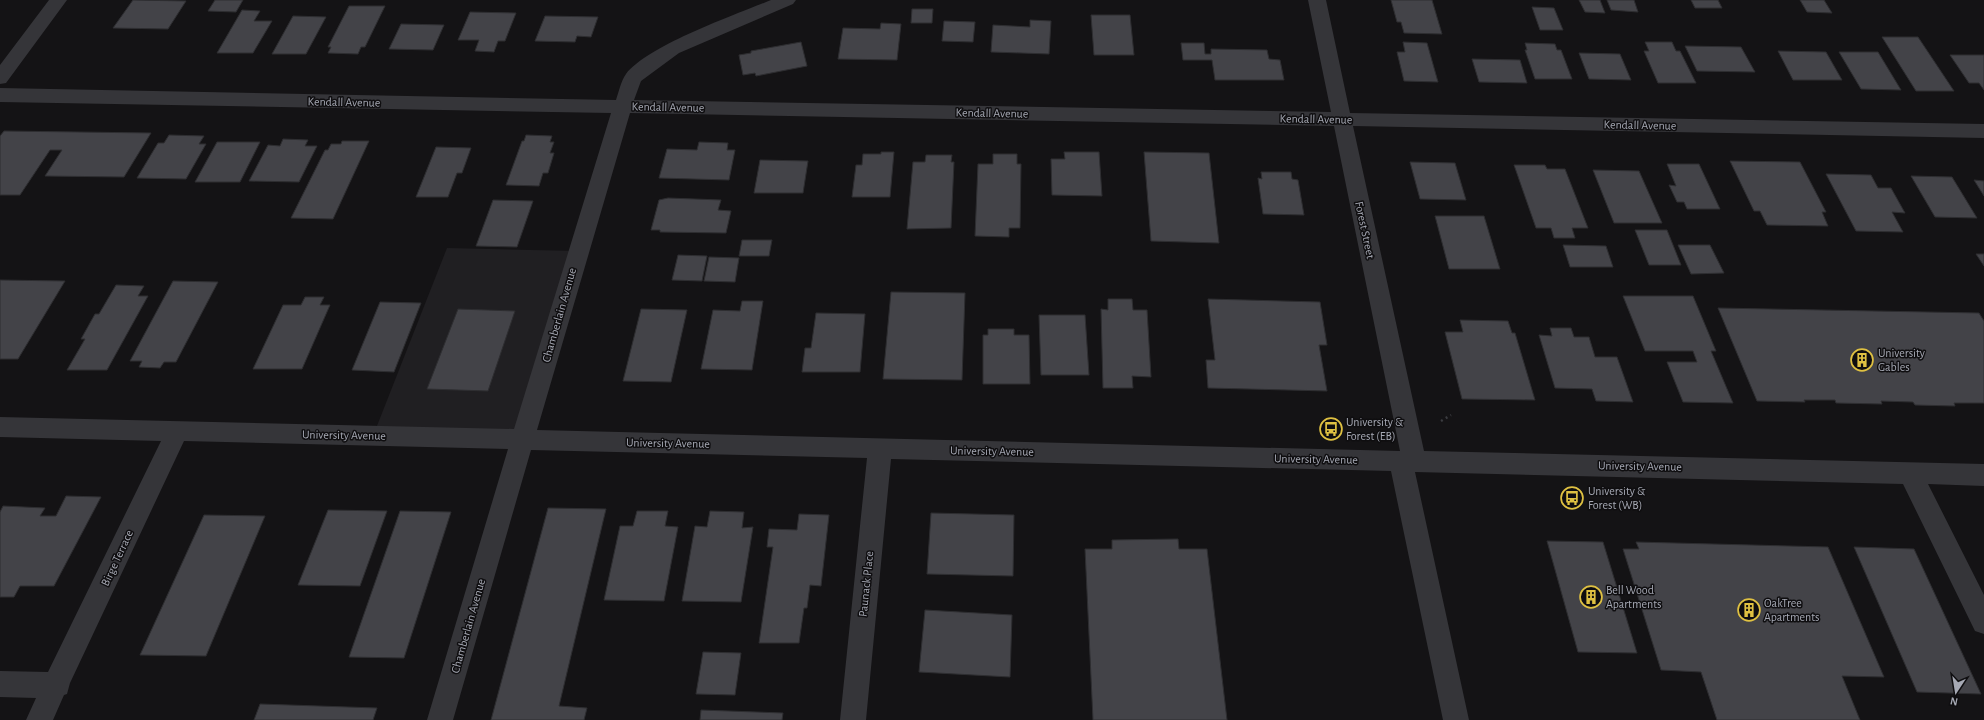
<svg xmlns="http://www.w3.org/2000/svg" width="1984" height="720" viewBox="0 0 1984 720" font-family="'Alegreya Sans',sans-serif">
  <rect width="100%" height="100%" fill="#141315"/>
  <path fill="#201f22" d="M447,248L578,251L523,440L373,436Z"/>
  <path fill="#434348" stroke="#2e2e31" d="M133,0L186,1L168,29L113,28Z
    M215,0H243L236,12L208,11Z
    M1391,0H1432L1442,34L1404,33L1401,22H1397Z
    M1579,0H1600L1605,13L1585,12Z
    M1607,0H1634L1638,12L1611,10Z
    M1691,0H1718L1722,8H1695Z
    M1800,0H1824L1832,13L1807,12Z
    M349,6H385L365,47H361L358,54L328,53L331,47H328Z
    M1532,7L1554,8L1563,30H1540Z
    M912,9H933L932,23H911Z
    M242,10L260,11L254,21H272L253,53H217Z
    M470,12L516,13L505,41H498L494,52L475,51L479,40H458Z
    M1091,15H1130L1134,55H1094Z
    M293,16L326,17L306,54H272Z
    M545,16L598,17L591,37L577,36L575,42L535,41Z
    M1030,20L1051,21L1049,54L991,52L993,25L1030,27Z
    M944,21L975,22L973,42L942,41Z
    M881,23L901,24L897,60L838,59L843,28L880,29Z
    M401,24L444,25L433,50L389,49Z
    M1882,37H1918L1954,91H1916Z
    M801,42L807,66L756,76L755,73L743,75L739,55L751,53V51Z
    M1403,42L1427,43L1438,82L1404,81L1397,52H1405Z
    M1645,42H1672L1676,51H1680L1696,83H1658L1644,51H1649Z
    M1181,43H1204L1205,54H1211V49L1267,50L1269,59L1280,60L1284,80H1215L1212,60H1183Z
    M1525,43L1555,44L1557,50H1561L1572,79H1535L1525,50H1527Z
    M1685,46L1741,47L1755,72L1697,71Z
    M1778,51L1826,52L1842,80H1793Z
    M1839,52H1878L1901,90L1861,89Z
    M1579,53L1620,54L1631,80L1589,79Z
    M1950,55H1984V90L1979,83H1969Z
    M1472,59L1520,60L1527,83L1479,82Z
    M4,131L151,133L124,177L45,176L62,150H50L20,195H0V136Z
    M169,135L204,136L199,144H206L186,179L137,178L158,143H164Z
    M526,135L552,136L550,142H554L550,153H554L548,173H543L539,186L506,185L522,141H524Z
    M283,139L308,140L305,146H317L299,182L249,181L268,145L280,146Z
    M342,141H369L333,219L291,218L325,150H328L331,144H341Z
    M217,142H260L240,182H195Z
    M699,142L728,143L727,150H735L729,180L659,178L667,149L697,150Z
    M436,147L471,148L462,173H457L448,197H416Z
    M881,152H894L890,197H852L856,165H862L863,154H881Z
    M1064,152H1099L1102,196L1052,195L1051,159H1065Z
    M1144,152L1209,153L1219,243L1151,241Z
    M993,154H1017V164H1021L1020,228H1009V237L975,236L978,164H993Z
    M926,155H952L951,162H954L951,228L907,229L913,162H925Z
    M760,160L808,161L803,193H754Z
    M1730,161L1800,162L1826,212H1822L1828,226L1767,225L1760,211H1754Z
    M1410,162L1455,163L1466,200L1420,199Z
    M1667,164H1699L1720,209H1687L1684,202H1677L1669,185L1676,186Z
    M1514,165H1545L1547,169H1565L1588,228H1572L1575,238H1554L1551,228H1536Z
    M1593,170L1639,171L1662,223H1614Z
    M1261,172H1291L1292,179L1298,180L1304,215L1263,214L1258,178L1262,179Z
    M1826,174L1871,175L1878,188H1891L1905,213L1892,212L1903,232L1856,231Z
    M1911,176L1952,177L1977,218L1935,217Z
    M1974,180L1984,181V196Z
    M668,198L721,200L718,210L731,211L726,233L660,232V230H651L659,200Z
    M493,200L533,201L517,247L476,246Z
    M1435,216H1484L1500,269H1449Z
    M1635,230H1667L1681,265H1649Z
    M742,240H772L769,256H739Z
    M1563,245L1606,246L1613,267H1570Z
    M1678,245H1710L1724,273L1691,274Z
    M1976,254H1984V266Z
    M678,255L707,256L702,281L672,280Z
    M709,257L739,258L735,282L704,281Z
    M0,280L65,281L18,359H0Z
    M173,281L218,282L176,362H164L160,368L139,367L142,361H130Z
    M116,285L144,286L138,296H148L107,370H67L85,339H81L95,314H99Z
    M891,292L965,293L962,380L883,379Z
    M1623,296H1693L1716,351H1711L1733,403L1683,402L1667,362H1697L1693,351H1645Z
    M305,297H324L320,305H330L302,369H253L283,305H301Z
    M1108,299H1132L1133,310H1147L1151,377L1132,376L1133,388H1103L1101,309L1108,310Z
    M1208,299L1320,302L1327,345H1319L1327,391L1208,388L1206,360H1215Z
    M742,301H763L752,370L701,369L713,310L740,311Z
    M380,302L421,303L394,372L352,370Z
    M1718,308L1979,313L1984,321V403H1954L1955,406L1915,405L1913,402L1881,401L1882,404L1836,403L1835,400H1804L1805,402L1757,401Z
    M458,309L515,311L488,391L427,389Z
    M641,309L687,310L671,382L623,381Z
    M816,313L865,314L860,372H802L805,348H811Z
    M1039,315H1085L1089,375H1041Z
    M1460,320L1508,321L1512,333H1515L1535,400L1462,399L1445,332H1463Z
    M1550,328H1571L1574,337H1589L1595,357H1617L1633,402L1596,401L1592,389L1555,388L1539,335L1552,336Z
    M988,329H1014V335H1029L1030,384H983V335H988Z
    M66,496L101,497L54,586H20L14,597H0V512L3,506L45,508L40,516H56Z
    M548,508L606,509L559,706L587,708L584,720H491Z
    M328,510L387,511L360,586L298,585Z
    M400,511L451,512L404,658L349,657Z
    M637,511H668L665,526L678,527L664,601L604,600L620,526H633Z
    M710,511L744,512L742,528L753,527L741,602L682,601L695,526L707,527Z
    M931,513L1014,515L1013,576L927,574Z
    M799,514L829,515L821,586L810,585L807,608H804L799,643H759L773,547H767L769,529L797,530Z
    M204,515L265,516L206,656L140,655Z
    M1178,539L1179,549H1207L1227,720H1093L1085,549H1112V540Z
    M1547,541L1603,542L1637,653L1578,652Z
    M1636,542L1828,547L1884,677L1842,676L1860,720H1717L1701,672L1661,670L1623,549H1639Z
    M1854,547L1914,549L1981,694L1917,692Z
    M925,610L1012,615L1010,677L919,672Z
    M703,652L741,653L735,695L696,694Z
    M260,704L377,708L373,720H254Z
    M701,710L783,713L782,720H700Z"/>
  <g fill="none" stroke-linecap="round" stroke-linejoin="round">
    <path stroke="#3b3c40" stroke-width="2.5" stroke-dasharray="2 3.5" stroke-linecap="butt" d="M1441,421L1451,415"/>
    <path fill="#353539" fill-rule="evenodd" d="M49,0H67L6,83L0,84V65Z
      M771,0H796L793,4L679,53L641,81L634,100L1331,112L1308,0H1326L1350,113L1984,124V138L1353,126L1424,451L1984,464V486L1928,484L1984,595V634L1975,631L1903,484L1415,472L1469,720H1443L1391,471L891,459L866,720H840L867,458L531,450L453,720H427L508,449L184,441L70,683L67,694L64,695L53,720H26L36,698L0,697V671L48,672L161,441L0,437V417L514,429L611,113L0,102V88L616,100C619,91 621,81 626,74C649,45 735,15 771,0ZM630,113L1334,126L1400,451L537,430Z"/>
  </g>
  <defs>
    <g id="building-ring" transform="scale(1.15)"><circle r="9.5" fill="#0f0e10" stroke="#dfc142" stroke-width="1.5"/><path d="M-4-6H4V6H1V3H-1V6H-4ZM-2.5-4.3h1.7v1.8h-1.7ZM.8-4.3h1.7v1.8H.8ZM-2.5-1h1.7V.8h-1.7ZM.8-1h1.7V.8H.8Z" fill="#dfc142"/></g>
    <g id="bus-ring" transform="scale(1.15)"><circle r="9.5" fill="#0f0e10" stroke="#dfc142" stroke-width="1.5"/><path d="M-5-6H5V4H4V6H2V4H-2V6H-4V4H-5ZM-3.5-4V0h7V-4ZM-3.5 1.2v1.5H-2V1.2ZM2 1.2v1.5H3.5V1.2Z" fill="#dfc142"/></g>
  </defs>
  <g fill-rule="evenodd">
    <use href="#building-ring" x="1862" y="360"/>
    <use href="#bus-ring" x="1331" y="429"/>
    <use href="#bus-ring" x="1572" y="498"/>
    <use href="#building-ring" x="1591" y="597"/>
    <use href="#building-ring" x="1749" y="610"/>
  </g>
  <g text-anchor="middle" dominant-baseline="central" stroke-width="3" stroke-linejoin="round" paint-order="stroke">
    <g font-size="12" fill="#a6a9b4" stroke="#0f0e10">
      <text transform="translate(344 102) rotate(1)">Kendall Avenue</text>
      <text transform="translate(668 107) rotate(1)">Kendall Avenue</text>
      <text transform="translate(992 113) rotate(1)">Kendall Avenue</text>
      <text transform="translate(1316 119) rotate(1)">Kendall Avenue</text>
      <text transform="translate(1640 125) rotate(1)">Kendall Avenue</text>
      <text transform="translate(1365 230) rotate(78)">Forest Street</text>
      <text transform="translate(559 315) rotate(-74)">Chamberlain Avenue</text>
      <text transform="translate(344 435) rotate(1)">University Avenue</text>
      <text transform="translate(668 443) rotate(1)">University Avenue</text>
      <text transform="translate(992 451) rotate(1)">University Avenue</text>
      <text transform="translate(1316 459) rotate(1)">University Avenue</text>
      <text transform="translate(1640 466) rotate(1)">University Avenue</text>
      <text transform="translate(117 558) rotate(-65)">Birge Terrace</text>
      <text transform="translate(866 584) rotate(-84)">Paunack Place</text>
      <text transform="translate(468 626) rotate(-74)">Chamberlain Avenue</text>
    </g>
    <g font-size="12" fill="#a6a9b4" stroke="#0f0e10" text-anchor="start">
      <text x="1878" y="353">University<tspan x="1878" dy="14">Gables</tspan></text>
      <text x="1346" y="422">University &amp;<tspan x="1346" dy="14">Forest (EB)</tspan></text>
      <text x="1588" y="491">University &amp;<tspan x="1588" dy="14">Forest (WB)</tspan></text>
      <text x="1606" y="590">Bell Wood<tspan x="1606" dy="14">Apartments</tspan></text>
      <text x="1764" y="603">OakTree<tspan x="1764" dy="14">Apartments</tspan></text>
    </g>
  </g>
  <g transform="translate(1956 692) rotate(192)" stroke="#0f0e10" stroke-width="3" paint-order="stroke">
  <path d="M0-3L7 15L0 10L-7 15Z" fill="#a6a9b4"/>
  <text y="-6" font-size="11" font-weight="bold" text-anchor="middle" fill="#a6a9b4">N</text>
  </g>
</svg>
